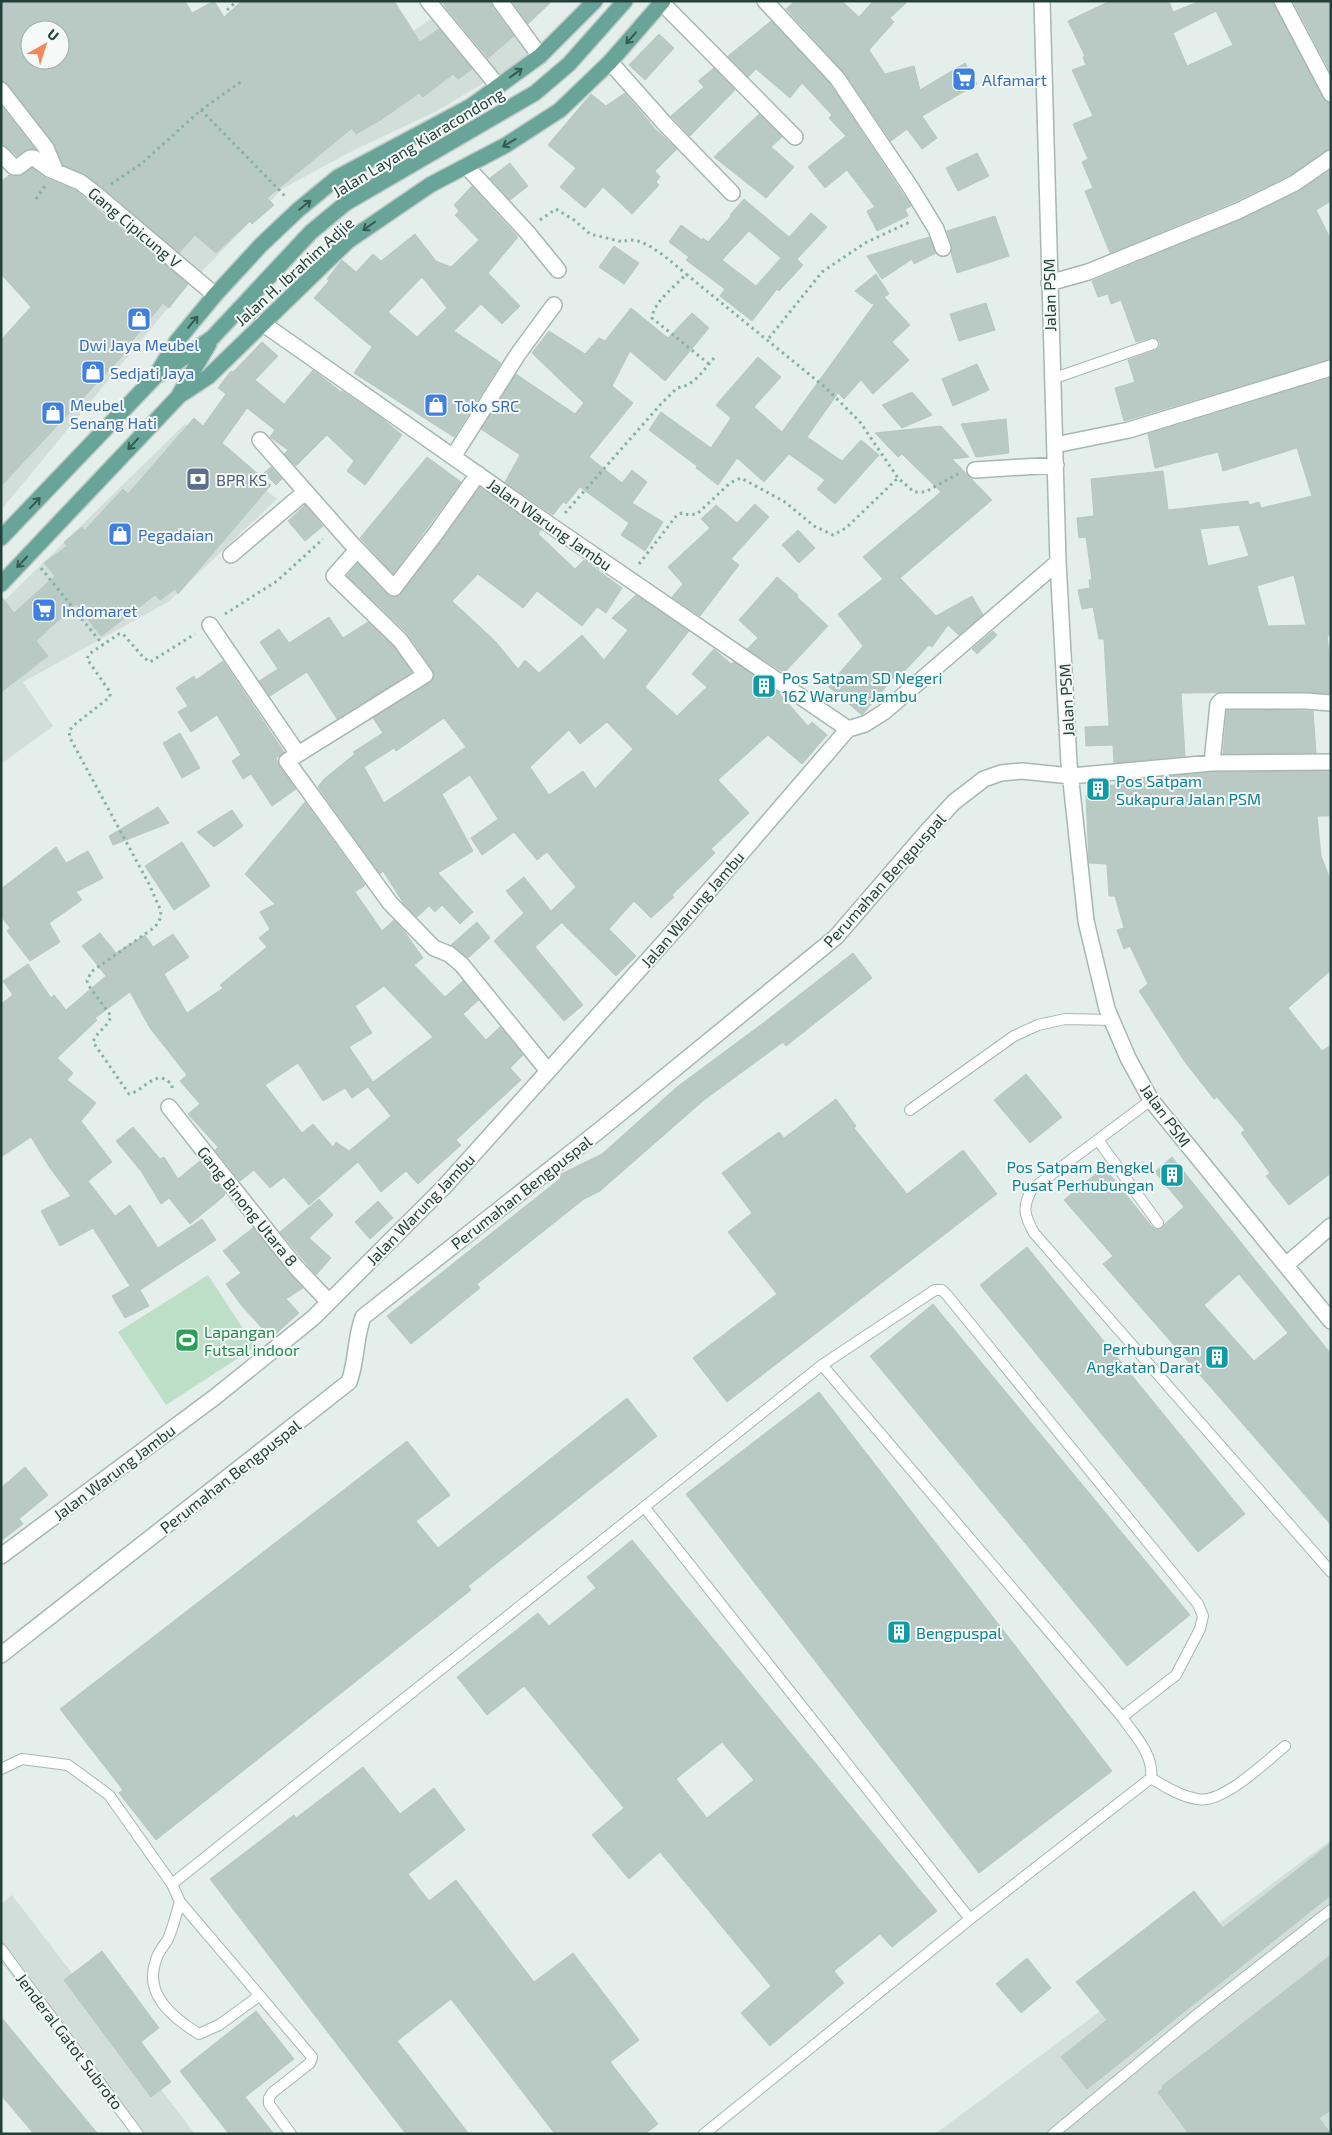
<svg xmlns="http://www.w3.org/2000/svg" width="1332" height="2135" viewBox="0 0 1332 2135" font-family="'Exo 2',sans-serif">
  <rect width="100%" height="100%" fill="#e4eeea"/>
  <path fill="#d2ded9" d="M458,1H494L533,54L435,112L350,152L282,189L177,297L1,510V396L132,281L199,231L325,101L416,29Z
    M185,424L277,499L168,602L23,682L53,726L1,764V604Z
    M1331,1840V2134H935Z
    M12,1895L195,2134H135L1,1962V1904Z"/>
  <path fill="#bddfc8" d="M208,1275L255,1347L166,1405L118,1332Z"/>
  <path fill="#b9c9c3" stroke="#b6c8c2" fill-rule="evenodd" d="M1,1H185L192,13L214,1L224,17L242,1H394L420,42L439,29L472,69L458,79L453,74L423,97L419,93L382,119L356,134L352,128L267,198L274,205L252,224L250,221L216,253L195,235L179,253L86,175L63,165L53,142L8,84L1,81ZM30,30H60V60H30Z
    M441,1H491L492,7L514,36L488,58Z
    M512,1H552L528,24Z
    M795,1H842L859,17L873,1H908L890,18L894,22L869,50L885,74L914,66L920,90L965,63L977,84L922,116L937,138L922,149L907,129L891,141L844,72L786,9Z
    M1110,1H1169L1173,12L1200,1H1273L1323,98L1331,103V149L1290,175L1234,202L1110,253L1085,191L1093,188L1082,162L1088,159L1073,124L1093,116L1072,70L1086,65L1083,57L1085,56L1068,21ZM1216,11L1233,45L1187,66L1173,33Z
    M1293,1H1331V73Z
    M771,21L830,84L911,206L905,209L908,216L877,231L867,211L875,207L847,170L825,188L808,167L846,136L829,118L832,115L802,83L790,98L756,69L748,77L728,56Z
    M659,34L674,48L645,80L629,65Z
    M714,68L735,90L690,136L671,116L704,87L698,81Z
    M625,93L656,130L677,149L655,171L660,177L656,182L659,185L632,214L603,187L585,208L560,187L576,168L548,145L591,94L606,106Z
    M1,106L35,149L25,150L17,156L7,147L1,145Z
    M759,114L782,137L771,147L794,167L766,198L714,157Z
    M977,153L989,176L958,191L946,168Z
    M510,163L528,186L510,200L490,178Z
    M32,168L45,178L75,190L188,284L169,308L163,303L123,352L124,354L1,486V340L31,307L1,274V182L9,175L19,176Z
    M1331,170V201L1316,210L1331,240V359L1124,421L1115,388L1135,382L1128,360L1156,350L1160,346V342L1154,337L1136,342L1121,300L1111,304L1108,294L1098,297L1092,281L1242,219L1299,191Z
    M472,186L518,237L488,273L520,306L502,324L481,304L454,331L501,363L454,437L354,373L372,347L314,298L329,281L327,279L342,260L356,272L373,254L381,261L415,234L436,261L451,267L479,240L455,215L459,211L454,205ZM422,277L447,308L417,337L388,312Z
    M744,199L789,237L811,213L827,227L797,259L803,265L779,291L777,289L752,321L720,296L725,289L686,260L689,257L669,242L681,225L702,240L703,238L708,242L731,216L730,215ZM749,231L781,258L756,286L722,260Z
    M995,216L1009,256L957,273L951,253L952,245L947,231Z
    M929,237L936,253L914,264L912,259L882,279L867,256Z
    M614,246L639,263L624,284L599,267Z
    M876,274L889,294L884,297L910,325L892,342L909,360L873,394L861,380L844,399L838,393L807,437L842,461L861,440L879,455L835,504L817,489L825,480L789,454L764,482L737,458L718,485L696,468L697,466L649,430L661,412L711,448L731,418L716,405L758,357L781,377L754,407L782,432L876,302L872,304L855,291Z
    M986,303L995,330L959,341L950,314Z
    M631,308L668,338L692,313L709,328L665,381L630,351L612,386L633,403L589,457L622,483L632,470L647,482L632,503L663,522L645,551L621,535L629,523L580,487L566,504L563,502L553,515L505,482L520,455L481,429L516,374L575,414L584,403L532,353L549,331L585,354L599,338L605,341Z
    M262,342L278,356L255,380L284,404L313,370L341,392L342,391L379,416L402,435L365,485L347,471L354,461L327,435L296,466L284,454L288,450L270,437L275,430L247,408L222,443L271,485L178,594L175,589L160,600L155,595L101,636L76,604L36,641L48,656L1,692V596L14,613L55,576L44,563L67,546L64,542L82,527L85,530L123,489L128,494L194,418L203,426L226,394L218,388L231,371L233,372Z
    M977,364L989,390L953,406L942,379Z
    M1331,378V635L1327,636L1331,668V694L1306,692L1181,693L1185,756L1114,763L1113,745L1086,746L1085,727L1109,726L1104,639H1099L1093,607L1082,609L1078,590L1090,588L1089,580H1092L1086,537L1079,538L1077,518L1094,516L1091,479L1163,471L1168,510L1248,501L1249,505L1259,502L1261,508L1312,496L1297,448L1223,471L1218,452L1155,468L1148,434ZM1239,525L1249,556L1208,566L1200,529ZM1294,575L1306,625L1268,626L1257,586Z
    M912,392L932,415L902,428L882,405Z
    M1006,419L1009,453L976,457L961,424Z
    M941,426L969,457L952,459L992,500L900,578L936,616L972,596L983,615L959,635L948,625L932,647L929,645L898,678L895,676L862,715L828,686L863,646L838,614L883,579L863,557L941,492L902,454L898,457L875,433Z
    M427,457L461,482L393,574L360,538Z
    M271,467L282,479L276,485L264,473Z
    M480,487L541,530L538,534L575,569L584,560L622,588L606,613L597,607L582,626L537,591L523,608L478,574L452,601L496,642L518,669L525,660L539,673L582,635L604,660L628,630L612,618L636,595L689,631L645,687L677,716L707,687L692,674L714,649L731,664L734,662L778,692L808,726L812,722L827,735L802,764L768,735L718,780L749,813L711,849L715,853L672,895L674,897L651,918L634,901L609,929L636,956L616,976L559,920L561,923L535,947L583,1005L564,1021L494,941L524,913L506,891L524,877L551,911L576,887L547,852L537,860L514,832L482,855L471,838L498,819L470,775L442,794L473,851L438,873L473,912L460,924L442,905L435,912L429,906L417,917L404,904L383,871L380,874L318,787L324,779L355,754L353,752L383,733L373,718L430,683L434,675L433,670L407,633L347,576L358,563L387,594L392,597H398L443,539ZM444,718L466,747L384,803L364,767L394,748L396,751ZM607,722L633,749L595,789L583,771L549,795L530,767L569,730L580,744Z
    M755,504L769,517L731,559L739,565L700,616L672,597L683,584L668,567L710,528L701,519L716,505L737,523Z
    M305,505L323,526L305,541L288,521Z
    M798,530L815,548L799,563L782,545Z
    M777,577L798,595L797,597L828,626L784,673L747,649L758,638L739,620Z
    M329,617L343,638L368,622L393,646L412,672L337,719L307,672L270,696L259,681L278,669L260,642L279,629L289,643Z
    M993,631L997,635L977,654L972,649Z
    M223,661L284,752L276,758L279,766L296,789L272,806L251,774L243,779L232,761L241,755L217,715L191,732L178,712L188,706L176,688L194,676L196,680Z
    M1227,710L1313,711L1316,753L1223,754Z
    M180,733L200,768L182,778L163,743Z
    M1329,771V816H1317L1321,856L1331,882V970L1288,1008L1322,1051L1331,1045V1173L1289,1205L1266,1176L1270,1173L1241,1133L1245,1130L1217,1097L1214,1099L1185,1062L1139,991L1148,984L1130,946L1124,949L1117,930L1124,928L1115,896H1109L1107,864L1089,863L1086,795H1093V786L1115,785V781L1212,772Z
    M305,802L365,885L355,892L382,931L394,920L404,931L423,958L414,965L445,997L463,981L479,1000L463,1014L486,1040L500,1027L523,1055L510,1068L521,1080L456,1140L461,1145L418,1184L406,1171L381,1192L358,1162L309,1205L284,1177L270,1188L254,1170L240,1181L215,1150L218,1147L188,1114L200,1104L180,1081L187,1075L150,1028L130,992L95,1018L97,1020L57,1058L73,1073L67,1080L96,1103L81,1121L112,1162L88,1181L115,1216L130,1205L158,1248L202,1219L216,1240L140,1290L149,1306L125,1318L112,1296L130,1286L93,1228L60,1246L41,1211L71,1196L50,1168L31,1137L1,1157V1004L13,995L3,981L28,964L51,998L54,995L66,1010L106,976L82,946L100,933L116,953L145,935L153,947L173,934L189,957L164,974L187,1013L223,988L220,985L267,947L259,938L270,929L260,912L275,904L245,874ZM384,986L433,1037L373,1082L349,1047L372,1033L355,1006ZM298,1063L323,1101L345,1088L352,1098L368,1087L391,1116L349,1151L336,1142L333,1147L313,1124L302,1133L265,1085Z
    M158,807L169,823L113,845L109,836Z
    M232,810L243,826L214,847L197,832Z
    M182,842L210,886L174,910L145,866Z
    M56,847L66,863L88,851L103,878L76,892L82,900L49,923L60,942L30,961L7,931L10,928L1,916V889Z
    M477,922L490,938L468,958L451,945Z
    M853,953L872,978L786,1046L783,1042L704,1100L600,1191L584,1199L477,1284L480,1288L411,1344L387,1316L561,1178L559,1175L602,1154L677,1087L766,1021Z
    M1026,1074L1062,1117L1030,1143L994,1100Z
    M836,1099L856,1126L854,1128L907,1194L963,1150L997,1194L727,1402L693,1358L777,1294L728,1232L752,1213L722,1173L779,1132L784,1138Z
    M133,1127L160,1159L164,1157L178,1179L200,1161L225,1193L224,1196L190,1224L169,1198L161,1204L141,1171L116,1141Z
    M1172,1157L1331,1354V1525L1103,1264L1113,1256L1064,1200L1104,1167L1152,1227L1158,1230L1184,1207L1155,1172ZM1239,1274L1288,1333L1254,1361L1204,1305Z
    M319,1199L333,1215L309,1238L331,1258L316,1275L280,1232Z
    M378,1201L393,1218L370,1239L355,1222Z
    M253,1228L303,1288L286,1299L299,1313L271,1338L242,1306L226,1284L241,1273L223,1251Z
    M1027,1247L1245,1514L1198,1552L980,1285Z
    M933,1304L1190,1615L1127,1666L870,1356Z
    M819,1392L1112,1771L979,1873L686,1494Z
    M627,1398L657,1436L468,1586L471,1590L156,1840L119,1793L123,1790L60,1709L407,1441L450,1495L416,1521L438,1548Z
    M25,1467L48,1495L19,1519L23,1524L1,1541V1488Z
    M632,1540L937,1911L892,1947L880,1934L834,1971L844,1983L770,2046L741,2013L771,1986L660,1852L629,1879L592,1835L624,1808L524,1686L487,1715L457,1677L538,1613L549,1626L596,1588L587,1577ZM722,1742L754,1780L707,1818L676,1779Z
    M363,1767L400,1814L434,1788L465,1830L408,1874L429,1901L456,1880L534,1982L573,1953L639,2040L610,2062L658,2124L645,2134H555L451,1999L397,2041L469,2134H406L210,1879L294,1815L296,1818Z
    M1331,1843V1895L1087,2089L1061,2057L1107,2020L1076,1982L1194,1891L1223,1928Z
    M102,1951L159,2028L141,2042L171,2082L151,2097L64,1980Z
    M1331,1955V2110L1319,2118L1331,2134H1189L1158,2092L1163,2088L1162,2086Z
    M1027,1958L1051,1988L1021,2013L996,1984Z
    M256,2011L294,2059L245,2097L274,2134H229L180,2071Z
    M1,2017L98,2134H34L1,2095Z"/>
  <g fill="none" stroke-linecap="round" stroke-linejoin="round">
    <g stroke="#a6b7b2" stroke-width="12">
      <path id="lane" d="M1052,379L1153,344
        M1151,1100L1032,1189C1022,1207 1024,1215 1034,1233L1331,1572
        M910,1110L1014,1036L1038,1025L1065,1019L1112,1020
        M1098,1140L1158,1223
        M645,1508L970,1919
        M1,1769L22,1759L68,1765L109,1795L172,1884L180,1902L312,2057L310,2063L272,2093L269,2098V2104L291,2134
        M1151,1778C1165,1787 1180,1796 1197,1799C1221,1805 1266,1762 1285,1746
        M172,1884L822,1365L935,1290H942L947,1295L1198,1604L1203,1616L1200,1629L1176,1675L1122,1717
        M180,1902C176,1914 173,1928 168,1939C164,1946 158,1952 156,1960C143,1994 173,2018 199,2034L219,2025L259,1996
        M1,1949L138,2134
        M704,2134L970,1919L1151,1778C1154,1754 1134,1735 1122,1717L822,1365
        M1053,2134L1194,2017L1331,1910"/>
    </g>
    <g stroke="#a6b7b2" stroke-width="18">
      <path id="street" d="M428,1L498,86
        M500,1L540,56
        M765,1L837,78L911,188L936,229L943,248
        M1042,1L1058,562L1069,763L1086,921L1107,1009L1128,1058L1151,1100L1331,1321
        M1282,1L1331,94
        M662,3L795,137
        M610,62L666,125L732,193
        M1,90L46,148L56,172
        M1,154L14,167H18L30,158H34L49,169L80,182L97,195L215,295
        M466,166L527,232L558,270
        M1049,283L1088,272L1238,211L1295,183L1331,158
        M262,323L553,527L848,729
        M260,440L350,542L394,588L436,533L478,474
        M1055,445L1129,430L1331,368
        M453,457L518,354L554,305
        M975,470L1056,465
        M357,550L334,576L400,640L425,675L287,761L390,903L434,948L449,954L462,965L548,1071
        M231,555L305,492
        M210,625L298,754
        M848,729L865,724L884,712L1058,562
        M1212,763L1218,704L1221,701H1306L1331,703
        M169,1107L295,1266L329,1302
        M1286,1265L1331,1226
        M1,1556L215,1397L313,1318L444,1187L682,922L848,729
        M1,1655L349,1382C357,1361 355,1338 363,1317L601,1129L836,937L930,828L954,802L984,779L1001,773L1022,771L1071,776L1212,763L1331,762"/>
    </g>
    <g stroke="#c1cac8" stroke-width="18">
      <path id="primary" d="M160,374L212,338L311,232L346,203L535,93L569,64L625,1
        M180,393L209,344
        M1,538L155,377L177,341L215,295L261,245L298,210L338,177L471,106L540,56L595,1
        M1,584L179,396L208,377L348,241L430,185L506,145L560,110L610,62L663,1"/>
    </g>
    <path stroke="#84b2a6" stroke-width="3" stroke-dasharray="2.5 4" stroke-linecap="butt" d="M227,10L237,1
      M201,110L286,197
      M111,184L141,164L201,110L242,81
      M36,199L45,186
      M540,220L556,209L574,220L590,234L623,242C641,232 672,263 686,274
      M769,338L822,272L865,243L910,222
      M709,364L652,318C654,301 675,287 686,274L826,388L860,422L898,478L914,492H925L958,474
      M565,513L660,405L677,388L688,385L698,377L714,358
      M639,564L677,515L682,513L689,515L697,514L730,483L741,478L785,502L814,526L833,535L846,528L898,478
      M41,568L103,645
      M225,614L277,581L323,539
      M172,1088C172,1084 173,1085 169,1082C156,1069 142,1092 129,1094L93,1042C97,1031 108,1027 111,1016L89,986L87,981L91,972L155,927L160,919L161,911L149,884L70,738L69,731L74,725L110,697V692L87,659L89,654L119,634H123L144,658L150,662L195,634"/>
    <use href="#lane" stroke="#fff" stroke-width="10"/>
    <use href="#street" stroke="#fff" stroke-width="15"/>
    <use href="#primary" stroke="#68a598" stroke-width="15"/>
  </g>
  <defs><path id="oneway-shaft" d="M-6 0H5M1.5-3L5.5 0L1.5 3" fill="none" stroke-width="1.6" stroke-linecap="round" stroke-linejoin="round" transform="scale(1.25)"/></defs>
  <g stroke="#345a52">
    <use href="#oneway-shaft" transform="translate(631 38) rotate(131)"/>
    <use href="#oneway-shaft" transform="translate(516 73) rotate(-36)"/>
    <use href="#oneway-shaft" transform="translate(509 143) rotate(149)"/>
    <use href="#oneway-shaft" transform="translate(305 205) rotate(-39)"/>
    <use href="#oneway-shaft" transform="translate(369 226) rotate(145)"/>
    <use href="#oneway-shaft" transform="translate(193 322) rotate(-50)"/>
    <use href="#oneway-shaft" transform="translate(133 444) rotate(133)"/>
    <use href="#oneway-shaft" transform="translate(35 503) rotate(-46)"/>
    <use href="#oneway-shaft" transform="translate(22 562) rotate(133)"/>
  </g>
  <defs>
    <g id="supermarket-square" transform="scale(1.25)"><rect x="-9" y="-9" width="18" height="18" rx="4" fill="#3f7fe0" stroke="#f5faf8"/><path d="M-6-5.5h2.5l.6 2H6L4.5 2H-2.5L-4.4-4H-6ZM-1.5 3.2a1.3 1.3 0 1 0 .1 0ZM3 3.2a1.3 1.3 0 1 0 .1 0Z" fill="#fff"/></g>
    <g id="shop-square" transform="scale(1.25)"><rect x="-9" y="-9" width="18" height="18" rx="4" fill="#3f7fe0" stroke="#f5faf8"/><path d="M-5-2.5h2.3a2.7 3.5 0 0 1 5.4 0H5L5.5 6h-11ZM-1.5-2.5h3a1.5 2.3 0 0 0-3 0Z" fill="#fff"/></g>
    <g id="bank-square" transform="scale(1.25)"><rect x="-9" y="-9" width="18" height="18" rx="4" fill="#5c6f8a" stroke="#f5faf8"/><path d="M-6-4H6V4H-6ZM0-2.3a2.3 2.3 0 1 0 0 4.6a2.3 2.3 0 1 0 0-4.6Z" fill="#fff"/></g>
    <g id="building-square" transform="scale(1.25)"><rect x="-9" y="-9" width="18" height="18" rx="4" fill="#0f9aa8" stroke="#f5faf8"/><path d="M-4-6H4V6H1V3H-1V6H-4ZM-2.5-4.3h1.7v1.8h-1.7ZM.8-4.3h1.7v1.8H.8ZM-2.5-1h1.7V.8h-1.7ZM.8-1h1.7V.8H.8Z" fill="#fff"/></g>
    <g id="stadium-square" transform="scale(1.25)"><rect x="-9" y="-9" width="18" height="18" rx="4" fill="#2e9e5b" stroke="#f5faf8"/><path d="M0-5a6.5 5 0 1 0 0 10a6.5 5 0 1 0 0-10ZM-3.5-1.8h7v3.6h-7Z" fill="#fff"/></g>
  </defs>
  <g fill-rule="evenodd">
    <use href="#supermarket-square" x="964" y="79"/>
    <use href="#shop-square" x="139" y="319"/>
    <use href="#shop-square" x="93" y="372"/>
    <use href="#shop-square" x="436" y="405"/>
    <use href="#shop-square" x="53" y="413"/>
    <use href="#bank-square" x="198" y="479"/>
    <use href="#shop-square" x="120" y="534"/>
    <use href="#supermarket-square" x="44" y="610"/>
    <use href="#building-square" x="764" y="686"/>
    <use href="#building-square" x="1098" y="789"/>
    <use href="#building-square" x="1172" y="1175"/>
    <use href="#stadium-square" x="187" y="1340"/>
    <use href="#building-square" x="1217" y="1357"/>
    <use href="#building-square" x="899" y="1632"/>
  </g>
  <g text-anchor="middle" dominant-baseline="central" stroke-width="4" stroke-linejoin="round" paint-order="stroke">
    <g font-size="16" fill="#366cbe" stroke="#f5faf8" text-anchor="start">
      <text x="982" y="79">Alfamart</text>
      <text x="139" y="344" text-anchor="middle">Dwi Jaya Meubel</text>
      <text x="110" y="372">Sedjati Jaya</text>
      <text x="70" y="404">Meubel<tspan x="70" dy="18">Senang Hati</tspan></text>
      <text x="454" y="405">Toko SRC</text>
      <text x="138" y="534">Pegadaian</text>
      <text x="62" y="610">Indomaret</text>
    </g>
    <g font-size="16" fill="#23413a" stroke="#f5faf8">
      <text transform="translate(418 142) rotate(-31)">Jalan Layang Kiaracondong</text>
      <text transform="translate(135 227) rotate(40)">Gang Cipicung V</text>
      <text transform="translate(294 271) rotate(-42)">Jalan H. Ibrahim Adjie</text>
      <text transform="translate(1049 295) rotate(-91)">Jalan PSM</text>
      <text transform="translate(550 524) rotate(35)">Jalan Warung Jambu</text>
      <text transform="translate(1066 700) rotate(-93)">Jalan PSM</text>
      <text transform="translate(884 880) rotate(-48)">Perumahan Bengpuspal</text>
      <text transform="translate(692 909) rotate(-49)">Jalan Warung Jambu</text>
      <text transform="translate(1166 1115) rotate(54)">Jalan PSM</text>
      <text transform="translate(521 1192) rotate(-38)">Perumahan Bengpuspal</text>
      <text transform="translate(248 1206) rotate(51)">Gang Binong Utara 8</text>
      <text transform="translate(420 1209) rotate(-46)">Jalan Warung Jambu</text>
      <text transform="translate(114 1472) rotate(-37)">Jalan Warung Jambu</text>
      <text transform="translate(230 1476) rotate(-38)">Perumahan Bengpuspal</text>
      <text transform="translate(70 2041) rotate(53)">Jenderal Gatot Subroto</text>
    </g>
    <g font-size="16" fill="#4e5e75" stroke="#f5faf8" text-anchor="start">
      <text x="216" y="479">BPR KS</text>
    </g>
    <g font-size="16" fill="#0d838f" stroke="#f5faf8" text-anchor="start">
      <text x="782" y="677">Pos Satpam SD Negeri<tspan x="782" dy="18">162 Warung Jambu</tspan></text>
      <text x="1116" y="780">Pos Satpam<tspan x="1116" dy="18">Sukapura Jalan PSM</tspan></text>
      <text x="1154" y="1166" text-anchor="end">Pos Satpam Bengkel<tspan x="1154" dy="18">Pusat Perhubungan</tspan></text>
      <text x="1200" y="1348" text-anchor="end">Perhubungan<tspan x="1200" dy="18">Angkatan Darat</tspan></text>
      <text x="916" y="1632">Bengpuspal</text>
    </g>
    <g font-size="16" fill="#27864d" stroke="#f5faf8" text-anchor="start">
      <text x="204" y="1331">Lapangan<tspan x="204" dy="18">Futsal indoor</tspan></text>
    </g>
  </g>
  <rect width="1332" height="2135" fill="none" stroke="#23413a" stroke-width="5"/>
  <g transform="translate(45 45) rotate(39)"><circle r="24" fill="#f5faf8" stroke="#a1b0ac"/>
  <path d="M0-4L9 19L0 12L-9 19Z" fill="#f5885b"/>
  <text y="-8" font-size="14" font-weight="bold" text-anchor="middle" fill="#23413a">U</text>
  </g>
</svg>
